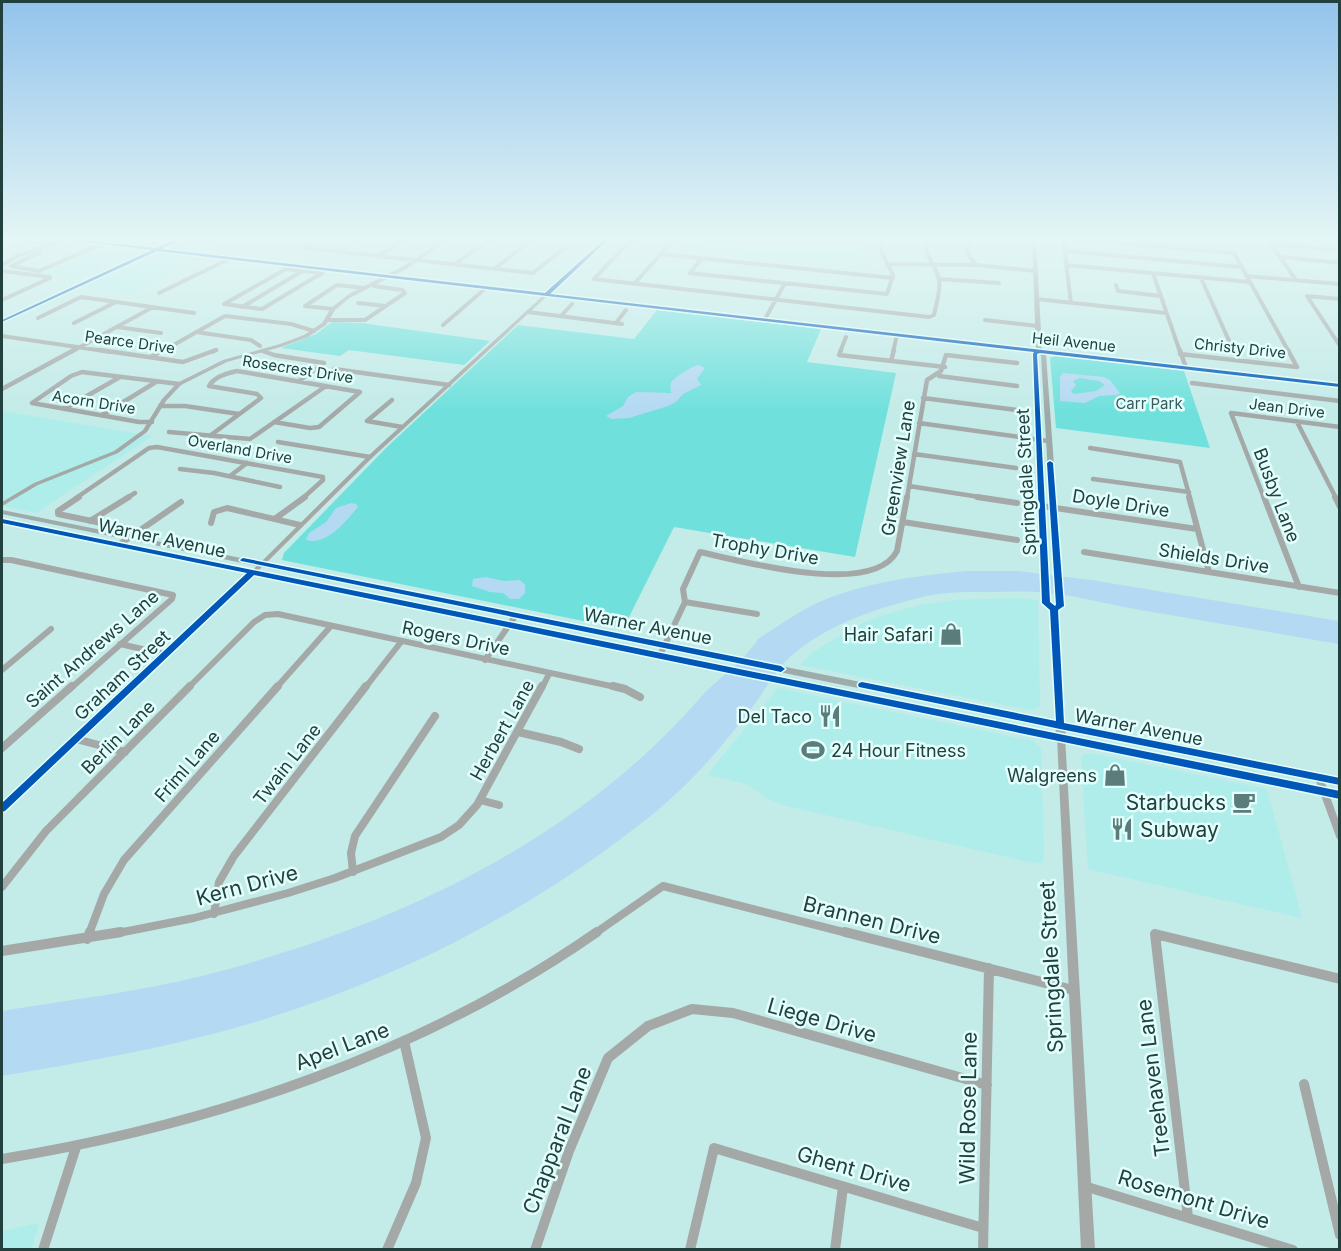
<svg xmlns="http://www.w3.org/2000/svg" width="1341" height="1251" viewBox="0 0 1341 1251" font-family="Inter,sans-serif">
  <rect width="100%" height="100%" fill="#c3ebe8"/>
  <path fill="#aeedea" d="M188,238H222L195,251L168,248Z
    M705,238H862L859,246L868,269L689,250Z
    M105,246L138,251L76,279L38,275Z
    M163,252L205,257L131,293L79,287L153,254Z
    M2,411L152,436L36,513L2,506Z
    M1016,598L1038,600L1040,707L1031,710L800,665L812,653L850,629L877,617L920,605L956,600Z
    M778,688L1033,741L1041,748L1044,859L1040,863L1029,862L787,806L768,799L747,784L707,775Z
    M1090,753L1267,789L1302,918L1088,869L1081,757L1084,754Z
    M39,1223L32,1249H2V1231Z"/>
  <path fill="#6fe0dc" d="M657,310L821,329L807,362L896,373L855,557L674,527L623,629L282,560L284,553L387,447L518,325L634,339Z
    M332,322L362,323L490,341L464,365L349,350L340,356L281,348L316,334Z
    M1056,356L1184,371L1210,448L1056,428L1050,358Z"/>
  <path fill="#b4d9f3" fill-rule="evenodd" d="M699,365L705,368L697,379L701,385L683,394L676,402L668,406L629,418L612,419L606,416L623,406L628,397L636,392L671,393C671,392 670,384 671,383C673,378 694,365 699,365Z
    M1063,373L1104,377L1110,380L1120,393L1117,395L1099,396L1085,403L1060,401V377ZM1080,378L1099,381L1105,385L1096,391L1074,394L1071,391L1076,385L1073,381Z
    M351,503L356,504L358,507C346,521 327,546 306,540L309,533L326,522L336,508Z
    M966,571H1018L1091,580L1339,621V644C1273,633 1207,621 1140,610C1106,604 1072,594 1037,592C1020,591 1002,592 985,592C963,592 939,592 918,598C872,610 826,625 790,657C773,673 764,693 750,710C721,748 690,784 653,814C537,907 407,975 265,1019C179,1046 90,1061 2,1076V1011C68,1000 137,992 202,976C390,928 572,845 701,697C719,677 743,663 758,639C777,627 796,613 817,603C865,582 915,576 966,571Z
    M486,577L504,581L520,580L525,585V593L519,599H510L503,593L490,592L472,586L473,579Z"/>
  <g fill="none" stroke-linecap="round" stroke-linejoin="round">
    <path stroke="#a4a9a8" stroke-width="4" d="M18,238L51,245
      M638,238L625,246L594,279L929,317L934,315C936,304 941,291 939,280C936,264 923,256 926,238
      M969,238L968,254L976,265
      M1061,238L1234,253L1289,352
      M1063,238L1071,303
      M1267,238L1296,280
      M1270,244L1340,250
      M306,248L533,273L577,238
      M306,248L323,238
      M341,251L364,238
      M1065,251L1241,267
      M660,254L893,278
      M378,256L407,238
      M1282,257L1340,263
      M455,264L492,238
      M887,264L976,265L1035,271
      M2,265L17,256L68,239
      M1066,265L1250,282
      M11,266L39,271L104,243
      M11,266L40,252
      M494,269L534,238
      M2,271L50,277
      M690,273L887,294L893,275L881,251L883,238
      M690,273L701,259
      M1153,273L1180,352
      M1246,276L1340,284
      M1201,278L1234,352
      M939,279L999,283
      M634,284L667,247L684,238
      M1116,285L1118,291L1161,296
      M159,293L231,258
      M351,295L404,268L449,238
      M1307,296L1340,346
      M1307,296L1340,299
      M1037,299L1166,313
      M2,300L50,278
      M358,303L386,306
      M224,304L262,309L322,273
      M224,304L286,269L322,273
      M305,306L337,285L364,288
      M305,306L333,309
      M242,307L304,270
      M528,312L622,324
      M561,316L572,304
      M38,318L81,297L194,313
      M765,319L785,283
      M328,320H365L405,293L402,290L374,286
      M985,320L1038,326
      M74,323L116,302
      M616,323L626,310
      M443,325L487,287
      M117,327L161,333
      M196,332L251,340L260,346
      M2,336L111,352
      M71,352L153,307
      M161,352L225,316L291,324L314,331
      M212,352L216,350
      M840,352L846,337
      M893,352L897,335"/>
    <path stroke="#a4a9a8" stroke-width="4.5" d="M100,350L183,362L216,350
      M841,350L839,355L945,367
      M1180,350L1186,368
      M1234,350L1238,360
      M1288,350L1297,367
      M263,351L274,355L324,363L299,381
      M1180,354L1297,367
      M151,357L163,350
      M891,361L894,350
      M334,369L449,385
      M939,376L1017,386
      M1192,383L1340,401
      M2,389L74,350
      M923,398L1017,410
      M392,400L367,421L402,427
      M32,403L71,376L82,372L179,384
      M32,403L139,422H152
      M160,406H185L239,414
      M64,409L120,377
      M102,415L156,382
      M1297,422L1336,498
      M919,423L1048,441
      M169,432L250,439L326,386
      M211,435L261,398L257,394L209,386C214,377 227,373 237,371L360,392L319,427L310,428L274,422
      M278,442L370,457
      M1090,448L1180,462L1190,498
      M914,454L1016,468
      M180,469L214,473L280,487
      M230,476L247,463
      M1093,479L1189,492
      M909,486L986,498
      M76,498L149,448L157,447L323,477V480L303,498
      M127,498L135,493
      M907,498L927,380L941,371L946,355L1017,363
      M1264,498L1231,413L1340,427"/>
    <path stroke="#a4a9a8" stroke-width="6" d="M79,497L58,511V514L140,531
      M977,497L1017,503
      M1189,497L1209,572
      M1264,497L1299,587
      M1335,497L1340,507
      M1042,506L1197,529
      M276,518L305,497
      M90,521L129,497
      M903,522L1017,540
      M211,523L214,512L227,508L300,525
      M120,544L181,502
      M1084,552L1340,593
      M2,560H11L173,595L172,599L71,688
      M685,602L757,614
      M120,644L164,654
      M660,655L685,602L683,589L700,552C741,561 873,598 897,551L907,497
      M485,660L516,615
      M2,670L51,629
      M188,688L254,622L265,615L278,614L620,688
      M276,688L331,626
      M365,688L401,642
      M542,688L549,674"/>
    <path stroke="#a4a9a8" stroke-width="8" d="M613,686L625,689L640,697
      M518,732L561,742L579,749
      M76,739L125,752
      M2,748L72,686
      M1319,778L1340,836
      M480,800L499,805
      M353,872L351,853L355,836L435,716
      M2,887L46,831L190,686
      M214,914L219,882L234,856L366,686
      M89,934L104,894L124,860L278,686
      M113,934L194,918L288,893L335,878L441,837L459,825L477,805L542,686
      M594,934L663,886L851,934"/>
    <path stroke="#a4a9a8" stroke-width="10" d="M845,932L1073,990
      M87,939L90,932
      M2,951L121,932
      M1304,1084L1340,1235
      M2,1159C211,1125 422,1054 597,932
      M1084,1186L1293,1250
      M1188,1217L1155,934L1340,979
      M43,1250L76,1147
      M387,1250L416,1183L426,1138L404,1041
      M535,1250L569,1151L608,1058L648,1026L692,1009L733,1013L987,1085
      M690,1250L714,1148L983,1228
      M835,1250L843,1187
      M983,1250L989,968"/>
    <path fill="#a4a9a8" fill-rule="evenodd" d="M606,238H610L372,458L265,564L5,811L2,812V803L261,562L368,456Z
      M349,294L353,295L335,310L326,325L308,337L284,346L227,362L181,385L166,401L147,432L118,453L38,485L4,505L2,506V502L34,483L114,451L143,430L162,399L177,383L223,360L280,344L304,335L322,323L331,308Z
      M1061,734L1064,735L1065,737L1095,1250H1081L1057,737L1058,735Z"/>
    <path fill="#9ea8a7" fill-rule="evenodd" d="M53,238H63L1036,349L1032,238H1036L1042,350L1340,384V388L1046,354L1064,606L1058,610L1066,737L1064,740L1061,741L1058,740L1056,737L1050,610L1042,603L1032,354L1034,352ZM1039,354L1041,356L1056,605H1055L1050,602L1038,355Z"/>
    <path fill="#9eabab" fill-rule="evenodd" d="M179,238H184L2,323V319Z
      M2,510L1340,778V786L2,514Z
      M2,519L1340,791V799L2,523Z"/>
    <g stroke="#e3fffd" stroke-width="3">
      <path id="cycleway" d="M53,238H62L156,248L180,238H184L161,249L545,293L606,238H610L550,294L1340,384V387L1040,353L1037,354L1050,602L1055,606L1056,605L1047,463L1050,461L1053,463L1064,606L1058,610L1064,723L1340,778V785L1060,729L859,687L858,685L859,683L862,682L1056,721L1050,610L1042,603L1033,354L1034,352L157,251L2,322V320L152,250Z
        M2,519L1340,791V799L254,575L5,811L2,812V803L247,573L2,523Z
        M243,558L781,666L785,669L781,672L241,561L240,560Z"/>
    </g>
    <use href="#cycleway" fill="#0057b8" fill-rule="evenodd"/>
  </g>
  <linearGradient id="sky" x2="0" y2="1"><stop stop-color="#93c3ec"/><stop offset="0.58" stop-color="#e4f6f5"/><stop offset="1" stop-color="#e4f6f5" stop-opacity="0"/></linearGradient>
  <rect width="1341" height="413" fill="url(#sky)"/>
  <defs>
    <g id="shop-bare" transform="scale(1.8)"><path d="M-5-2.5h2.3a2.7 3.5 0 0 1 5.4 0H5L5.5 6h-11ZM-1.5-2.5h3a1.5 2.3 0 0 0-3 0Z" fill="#5a7c7a" stroke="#e3fffd" stroke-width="2.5" paint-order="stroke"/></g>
    <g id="restaurant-bare" transform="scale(1.8)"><path d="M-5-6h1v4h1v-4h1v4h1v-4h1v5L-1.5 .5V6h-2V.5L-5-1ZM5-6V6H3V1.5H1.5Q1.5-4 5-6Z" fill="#5a7c7a" stroke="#e3fffd" stroke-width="2.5" paint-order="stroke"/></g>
    <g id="stadium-bare" transform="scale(1.8)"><path d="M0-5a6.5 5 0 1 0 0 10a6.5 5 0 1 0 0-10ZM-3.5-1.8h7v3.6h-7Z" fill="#5a7c7a" stroke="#e3fffd" stroke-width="2.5" paint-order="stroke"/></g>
    <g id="cafe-bare" transform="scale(1.8)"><path d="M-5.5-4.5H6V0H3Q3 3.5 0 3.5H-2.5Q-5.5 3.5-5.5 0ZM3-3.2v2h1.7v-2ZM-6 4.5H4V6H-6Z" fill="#5a7c7a" stroke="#e3fffd" stroke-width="2.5" paint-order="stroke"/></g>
  </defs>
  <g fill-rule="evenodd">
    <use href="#shop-bare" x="951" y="634"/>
    <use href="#restaurant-bare" x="830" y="716"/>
    <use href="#stadium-bare" x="813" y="750"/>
    <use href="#shop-bare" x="1115" y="775"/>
    <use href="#cafe-bare" x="1244" y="802"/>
    <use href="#restaurant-bare" x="1122" y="829"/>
  </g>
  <g text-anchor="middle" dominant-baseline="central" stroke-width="5" stroke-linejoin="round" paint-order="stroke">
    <g font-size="15" fill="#22403e" stroke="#e3fffd">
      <text transform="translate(130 342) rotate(8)">Pearce Drive</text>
      <text transform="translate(1074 342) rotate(6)">Heil Avenue</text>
      <text transform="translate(1240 348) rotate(6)">Christy Drive</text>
      <text transform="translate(298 369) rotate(9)">Rosecrest Drive</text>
      <text transform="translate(94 402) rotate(9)">Acorn Drive</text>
      <text transform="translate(1287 408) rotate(7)">Jean Drive</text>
      <text transform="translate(240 449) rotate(10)">Overland Drive</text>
    </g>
    <g font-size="15" fill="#395b59" stroke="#e3fffd">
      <text x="1149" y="403">Carr Park</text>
    </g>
    <g font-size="18" fill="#22403e" stroke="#e3fffd">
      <text transform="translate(898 468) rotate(-81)">Greenview Lane</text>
      <text transform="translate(1026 482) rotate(-93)">Springdale Street</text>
      <text transform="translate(1277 495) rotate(69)">Busby Lane</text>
      <text transform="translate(1121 503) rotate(9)">Doyle Drive</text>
      <text transform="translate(162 538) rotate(12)">Warner Avenue</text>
      <text transform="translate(765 549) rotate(10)">Trophy Drive</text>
      <text transform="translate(1214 558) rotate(9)">Shields Drive</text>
      <text transform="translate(648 626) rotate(11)">Warner Avenue</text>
      <text transform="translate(456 638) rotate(12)">Rogers Drive</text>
      <text transform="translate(92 649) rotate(-41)">Saint Andrews Lane</text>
      <text transform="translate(122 675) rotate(-43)">Graham Street</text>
      <text transform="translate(1139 727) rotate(11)">Warner Avenue</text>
      <text transform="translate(502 730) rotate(-61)">Herbert Lane</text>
      <text transform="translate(118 737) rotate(-45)">Berlin Lane</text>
      <text transform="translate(287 764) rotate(-52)">Twain Lane</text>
      <text transform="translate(187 766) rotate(-49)">Friml Lane</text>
    </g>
    <g font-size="18" fill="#22403e" stroke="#e3fffd" text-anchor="end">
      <text x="933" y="634">Hair Safari</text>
      <text x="812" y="716">Del Taco</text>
      <text x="831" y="750" text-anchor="start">24 Hour Fitness</text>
      <text x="1097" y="775">Walgreens</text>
    </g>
    <g font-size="21" fill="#22403e" stroke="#e3fffd" text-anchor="end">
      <text x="1226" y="802">Starbucks</text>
      <text x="1140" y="829" text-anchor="start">Subway</text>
    </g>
    <g font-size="21" fill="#22403e" stroke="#e3fffd">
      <text transform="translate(247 885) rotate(-15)">Kern Drive</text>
      <text transform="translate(872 920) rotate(14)">Brannen Drive</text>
      <text transform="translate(1051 967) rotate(-93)">Springdale Street</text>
      <text transform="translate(822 1020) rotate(16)">Liege Drive</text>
      <text transform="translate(342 1046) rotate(-21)">Apel Lane</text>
      <text transform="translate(1153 1078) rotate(-97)">Treehaven Lane</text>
      <text transform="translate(968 1108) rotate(-89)">Wild Rose Lane</text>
      <text transform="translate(557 1140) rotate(-69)">Chapparal Lane</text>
      <text transform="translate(854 1169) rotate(16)">Ghent Drive</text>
      <text transform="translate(1194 1199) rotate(17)">Rosemont Drive</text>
    </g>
  </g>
  <rect width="1341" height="1251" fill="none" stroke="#22403e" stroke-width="6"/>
</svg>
